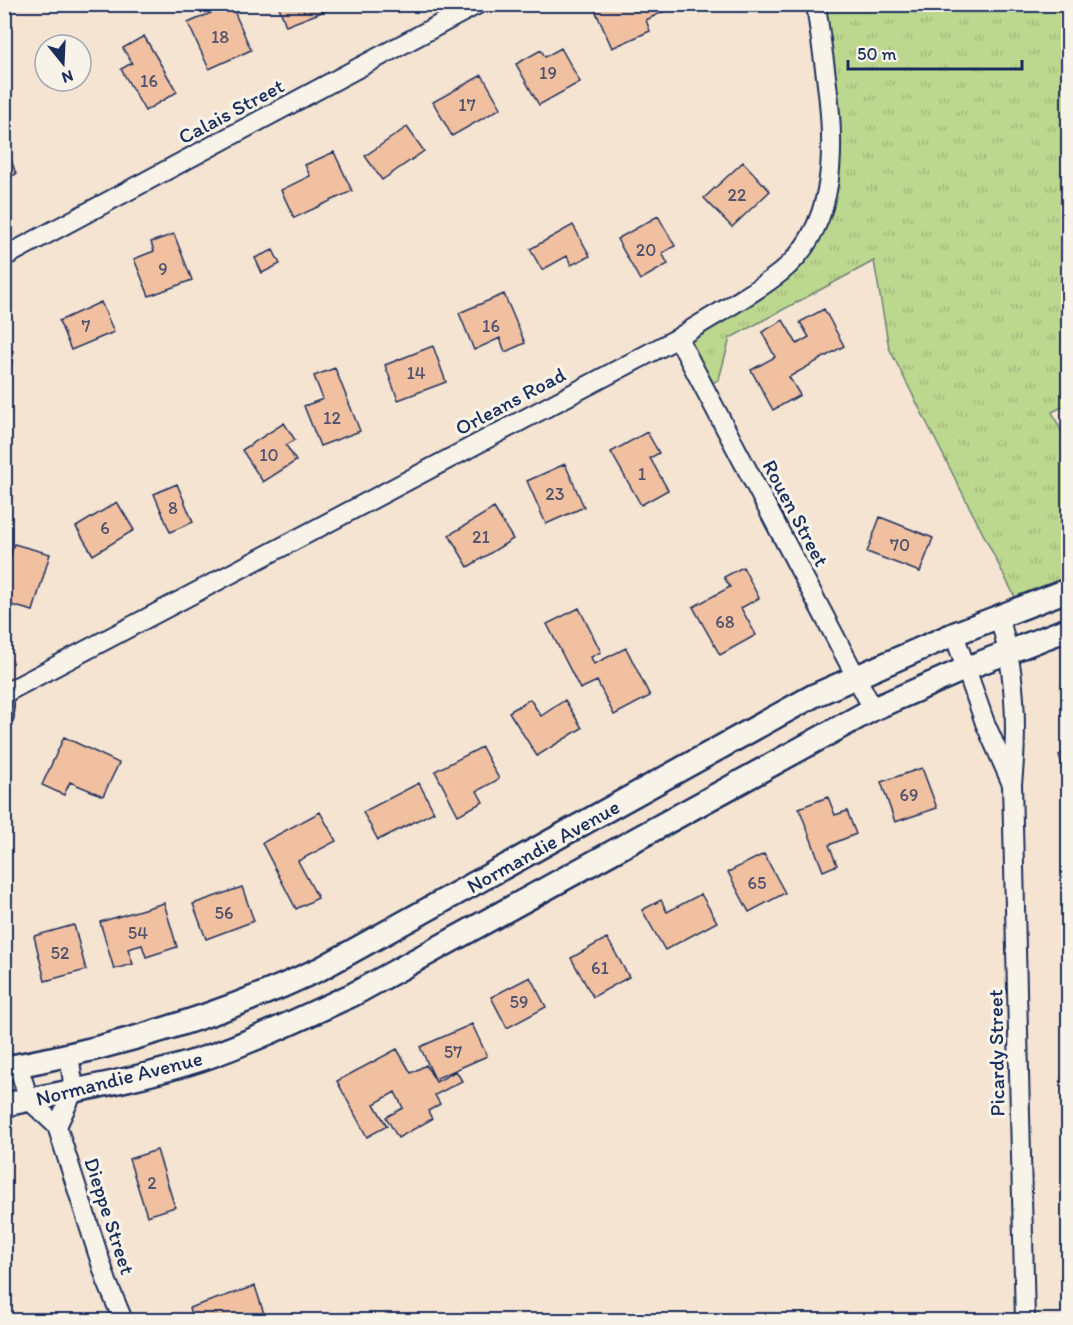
<svg xmlns="http://www.w3.org/2000/svg" width="1073" height="1325" viewBox="0 0 1073 1325" font-family="Itim,sans-serif">
  <defs>
    <pattern id="grass-tufts" width="24" height="20" patternUnits="userSpaceOnUse" patternTransform="scale(1.5)"><rect width="24" height="20" fill="#bcd78e"/><path d="M3 7l-1-3M5 7V3M7 7l1-3M15 17l-1-3M17 17v-4M19 17l1-3" fill="none" stroke="#a1b97d"/></pattern>
  </defs>
  <rect width="100%" height="100%" fill="#f5e4d2"/>
  <filter id="ink" filterUnits="userSpaceOnUse"><feTurbulence type="fractalNoise" baseFrequency=".0167" numOctaves="2"/><feDisplacementMap in="SourceGraphic" scale="12" xChannelSelector="R" yChannelSelector="G"/><feConvolveMatrix kernelMatrix="1 2 1 2 8 2 1 2 1" color-interpolation-filters="sRGB"/></filter>
  <g filter="url(#ink)">
    <path fill="url(#grass-tufts)" stroke="#6c8376" stroke-width="1.5" d="M816,5H1068V404L1052,412L1068,445V577L1017,601L889,348L874,261L730,338L719,379L713,383L689,337L774,290L805,251L831,187Z"/>
    <path fill="#f0c0a0" stroke="#1b2f5e" stroke-width="1.5" d="M231,4L251,50L209,69L188,23Z
      M278,4H325L327,10L286,26Z
      M606,4H662L665,11L646,20L650,31L612,48L595,10Z
      M144,36L177,92L145,111L121,69L132,63L123,48Z
      M561,48L580,82L539,105L516,64L541,50L545,57Z
      M482,75L501,108L452,136L433,102Z
      M407,127L424,151L382,180L365,156Z
      M6,145L16,174L4,179V146Z
      M334,152L352,191L294,218L281,190L310,176L305,165Z
      M743,162L770,191L732,227L704,198Z
      M658,216L675,246L662,253L668,264L640,280L617,239Z
      M573,225L590,256L571,265L567,256L542,270L530,249Z
      M174,234L192,280L149,296L134,259L154,251L151,242Z
      M273,250L280,264L262,273L255,258Z
      M504,294L525,343L505,352L500,338L474,350L459,313Z
      M101,302L114,332L71,350L59,321Z
      M824,309L844,346L789,377L800,395L773,410L751,370L775,357L762,332L783,320L797,344L809,337L800,322Z
      M433,346L446,382L398,400L385,365Z
      M4,350L13,351L8,401H4Z
      M335,368L360,431L320,446L304,406L323,399L314,376Z
      M284,423L295,440L286,445L296,461L263,482L242,450Z
      M647,432L659,453L650,458L668,490L641,505L611,452Z
      M565,464L584,507L546,524L527,481Z
      M177,484L193,522L170,532L154,494Z
      M117,502L134,530L93,555L76,527Z
      M494,508L513,539L468,567L449,535Z
      M880,517L933,538L920,572L867,552Z
      M14,544L50,554L33,611L4,603V577Z
      M743,567L759,598L741,608L756,635L720,655L693,607L730,587L724,577Z
      M579,608L601,652L591,657L594,664L626,648L650,696L614,715L597,681L580,689L547,624Z
      M530,699L541,716L565,700L582,728L537,756L509,712Z
      M64,737L119,763L103,796L70,782L64,795L42,785Z
      M482,747L499,779L477,791L483,802L458,815L435,771Z
      M1068,751V782L1059,755Z
      M922,768L937,808L895,822L881,782Z
      M419,783L434,812L378,840L363,812Z
      M828,797L835,815L847,811L856,834L829,845L837,865L823,871L799,808Z
      M320,812L336,841L298,861L318,898L296,909L262,843Z
      M764,854L785,893L749,912L728,872Z
      M242,887L254,921L206,939L193,904Z
      M701,894L717,922L665,950L642,910L661,900L667,912Z
      M164,903L177,947L146,957L142,945L128,949L133,964L114,969L100,922Z
      M74,925L86,970L45,981L34,936Z
      M607,938L629,977L593,997L571,958Z
      M530,977L546,1007L507,1028L491,997Z
      M472,1024L487,1056L435,1079L420,1047Z
      M397,1049L411,1073L426,1065L436,1082L456,1071L462,1081L435,1095L440,1104L428,1111L432,1119L398,1138L386,1117L403,1108L395,1092L374,1104L387,1126L367,1137L337,1081Z
      M157,1150L175,1207L147,1216L129,1159Z
      M255,1286L266,1320H193L189,1308Z"/>
    <g fill="none" stroke-linecap="round" stroke-linejoin="round">
      <g stroke="#1b2f5e" stroke-width="22">
        <path id="minor" d="M4,257L478,4
          M678,338L873,709
          M999,617C1016,671 1018,727 1012,784L1025,1320
          M954,634L985,723L1012,784
          M4,693V716
          M5,693L678,338C711,316 750,297 781,272C858,209 826,89 816,4
          M18,1065L29,1100L57,1126L107,1282L123,1320
          M57,1126L74,1090L69,1054"/>
      </g>
      <g stroke="#1b2f5e" stroke-width="27">
        <path id="tertiary" d="M4,1068C114,1048 220,1016 320,969L813,696L954,634L1068,590
          M4,1105C70,1091 138,1080 202,1059C254,1041 304,1017 354,994L873,709L967,668L1068,629"/>
      </g>
      <use href="#minor" stroke="#f7f3e8" stroke-width="18"/>
      <use href="#tertiary" stroke="#f7f3e8" stroke-width="22"/>
    </g>
  </g>
  <g text-anchor="middle" dominant-baseline="central" stroke-width="6" stroke-linejoin="round" paint-order="stroke">
    <g font-size="18" fill="#50536e">
      <text x="220" y="37">18</text>
      <text x="548" y="73">19</text>
      <text x="149" y="81">16</text>
      <text x="467" y="105">17</text>
      <text x="737" y="195">22</text>
      <text x="646" y="250">20</text>
      <text x="163" y="269">9</text>
      <text x="86" y="326">7</text>
      <text x="491" y="326">16</text>
      <text x="416" y="373">14</text>
      <text x="332" y="418">12</text>
      <text x="269" y="455">10</text>
      <text x="642" y="474">1</text>
      <text x="555" y="494">23</text>
      <text x="173" y="508">8</text>
      <text x="105" y="528">6</text>
      <text x="481" y="537">21</text>
      <text x="900" y="545">70</text>
      <text x="725" y="622">68</text>
      <text x="909" y="795">69</text>
      <text x="757" y="883">65</text>
      <text x="224" y="913">56</text>
      <text x="138" y="933">54</text>
      <text x="60" y="953">52</text>
      <text x="600" y="968">61</text>
      <text x="519" y="1002">59</text>
      <text x="453" y="1052">57</text>
      <text x="152" y="1183">2</text>
    </g>
    <g font-size="21" fill="#1b2f5e" stroke="#f7f3e8">
      <text transform="translate(231 111) rotate(-28)">Calais Street</text>
      <text transform="translate(510 401) rotate(-28)">Orleans Road</text>
      <text transform="translate(796 513) rotate(62)">Rouen Street</text>
      <text transform="translate(543 846) rotate(-29)">Normandie Avenue</text>
      <text transform="translate(996 1053) rotate(-91)">Picardy Street</text>
      <text transform="translate(119 1078) rotate(-14)">Normandie Avenue</text>
      <text transform="translate(110 1216) rotate(72)">Dieppe Street</text>
    </g>
  </g>
  <rect width="1073" height="1325" fill="none" stroke="#f7f3e8" stroke-width="24"/>
  <rect x="12" y="12" width="1049" height="1301" fill="none" stroke="#1b2f5e" stroke-width="2" filter="url(#ink)"/>
  <g transform="translate(63 63) rotate(162)"><circle r="28" fill="#f7f3e8" stroke="#9fa5b1" stroke-width="1.5"/>
  <path d="M0-4.5L10 22L0 15L-10 22Z" fill="#1b2f5e"/>
  <text y="-9" font-size="16" font-weight="bold" text-anchor="middle" fill="#1b2f5e">N</text>
  </g>
  <path d="M848 60v9h174v-9" fill="none" stroke="#1b2f5e" stroke-width="3"/>
  <text x="857" y="60" font-size="18" fill="#1b2f5e" stroke="#f7f3e8" stroke-width="4.5" paint-order="stroke">50 m</text>
</svg>
